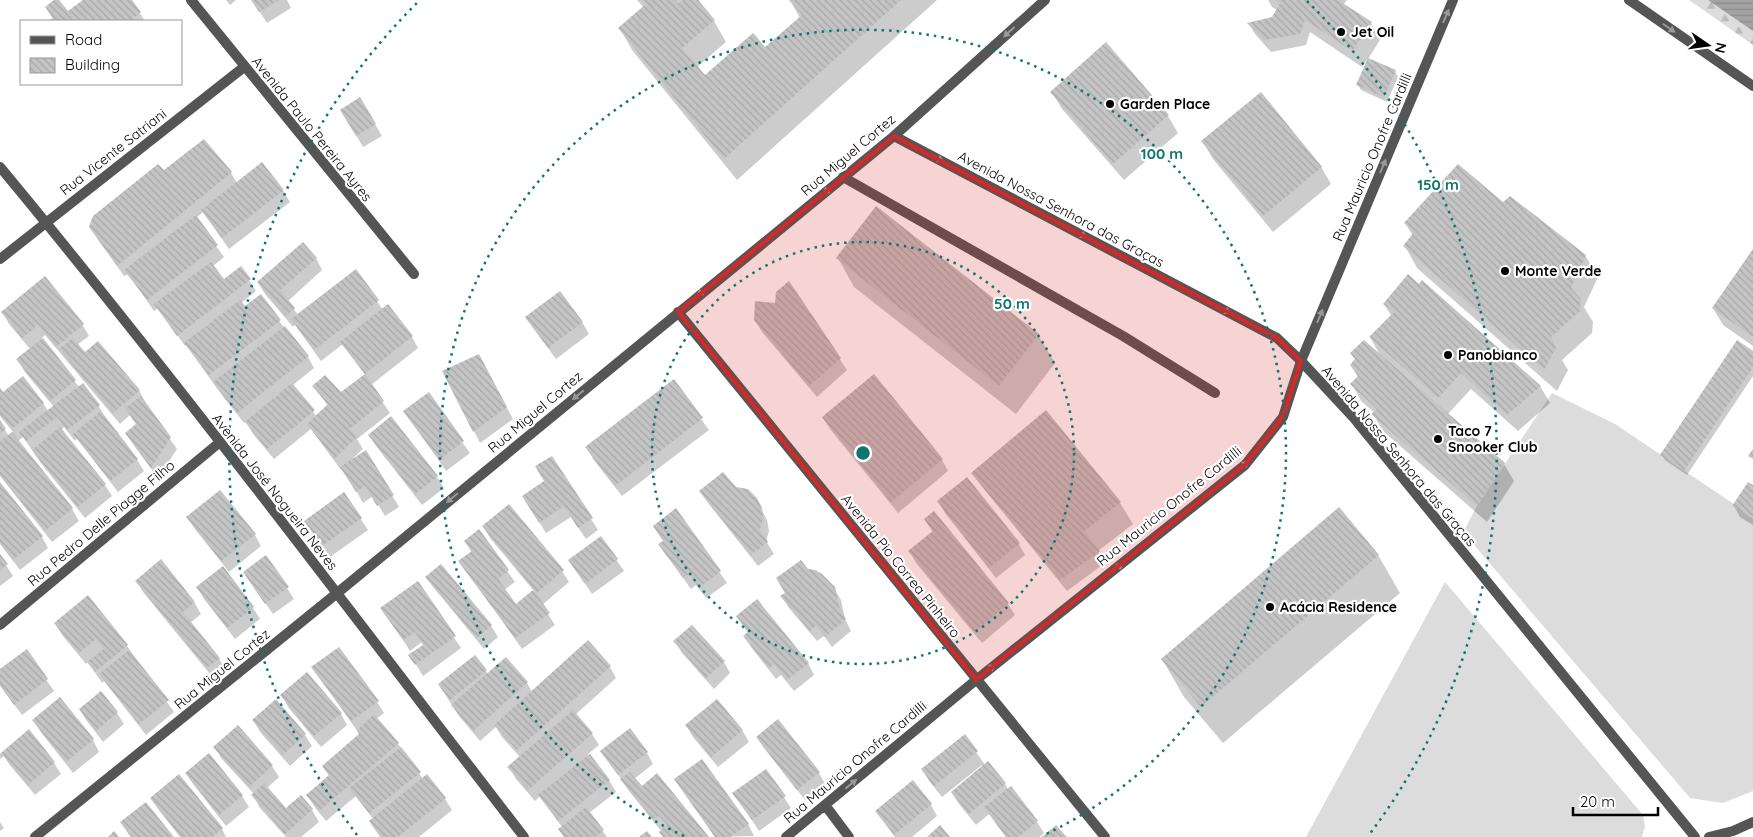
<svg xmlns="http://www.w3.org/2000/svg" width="1753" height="837" viewBox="0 0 1753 837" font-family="Quicksand,sans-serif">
  <defs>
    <pattern id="forest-firs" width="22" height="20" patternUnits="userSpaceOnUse" patternTransform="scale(1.25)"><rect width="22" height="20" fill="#dcdcdc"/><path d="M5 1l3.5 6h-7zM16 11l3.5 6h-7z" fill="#bbb"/></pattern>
    <pattern id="water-rules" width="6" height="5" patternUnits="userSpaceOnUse" patternTransform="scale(1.25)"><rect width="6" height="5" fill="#a3a3a3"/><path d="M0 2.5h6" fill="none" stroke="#8b8b8b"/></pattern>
    <pattern id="building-back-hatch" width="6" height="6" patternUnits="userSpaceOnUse" patternTransform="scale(1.25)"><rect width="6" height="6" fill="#c4c4c4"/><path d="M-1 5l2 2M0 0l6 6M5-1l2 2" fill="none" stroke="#a7a7a7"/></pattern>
  </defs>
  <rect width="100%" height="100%" fill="#fff"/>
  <path fill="#dcdcdc" d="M1552,393L1615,424L1753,517V791L1723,803L1690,798L1463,532L1477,506Z
    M1445,582L1643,815L1645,826L1642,837H1306Z"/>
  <path fill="url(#forest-firs)" d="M1689,0H1753V45Z"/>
  <path fill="url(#water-rules)" d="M1708,0H1753V31Z"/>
  <path fill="#0003" d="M56,0L67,13L85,0H131L145,21H50L53,19L47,7Z
    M226,0H236L230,5Z
    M252,0H287L291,8L267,23Z
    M637,0H700L698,2L714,21L726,42L697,67L705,77L765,49L800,18L790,0H937L737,180L632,50L620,28L644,8Z
    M1268,0H1347L1343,5L1371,23L1380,40L1368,59L1395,71L1398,77L1387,102L1361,90L1358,85L1368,61L1367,60L1362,67L1310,32L1306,45L1271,52L1255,34L1249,24L1273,18L1277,10L1272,7Z
    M1106,44L1168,116L1178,133L1124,180L1062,109L1052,92Z
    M360,99L382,136L363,147L341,110Z
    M203,141L231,173L237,183L283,191L290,202L229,249L203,212L196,218L224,257L213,266L224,281L241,268L256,291L241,303L245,308L279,321L308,357L314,368L293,385L317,417L328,406L314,387L341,394L365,375L343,344L321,361L295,325L293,327L265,294L258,282L316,258L322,270L288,301L298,315L356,271L383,310L412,337L418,348L371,385L390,413L357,439L363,449L352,459L366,452L399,507L385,516L373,496L363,503L343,468L341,470L311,429L274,459L253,434L246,422L244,423L221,394L186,345L185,346L158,308L154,311L128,274L124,276L90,227Z
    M1203,142L1321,167L1331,184L1273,232L1213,159Z
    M1504,204L1585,255L1598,277L1584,307L1593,322L1592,333L1562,360L1568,370L1557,391L1417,268L1405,246L1413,236L1405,223Z
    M1753,251V346L1723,325L1713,308Z
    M838,258L1038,335L1055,363L1016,414L854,287Z
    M789,283L847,370L817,397L762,332L755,320L776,304Z
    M1384,304L1540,386L1550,403L1518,431L1471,389L1447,415L1504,464L1514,481L1487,522L1383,431L1373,414L1375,413L1361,401L1352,384L1358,377L1351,365L1356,360L1352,353L1381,357L1370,337L1392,317Z
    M3,312L82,324L89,336L77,345L85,354L139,390L145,402L144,403L177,449L158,478L133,444L137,425L130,415L120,424L45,335L42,338L79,387L99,406L105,418L137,460L144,471L118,492L77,438L75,441L64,427L61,430L105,485L112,496L85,518L40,462L23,437L18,441L72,509L79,521L52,542L0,476V423L9,436L13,432L0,416V390L3,394L43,403L48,411L54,407L24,371L18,359L30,349L9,324Z
    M526,318L582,322L589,334L556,359Z
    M1753,352V376L1687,475L1665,460L1662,455Z
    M485,367L513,419L480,443L444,371Z
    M674,381L709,430L622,496L593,459L587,447Z
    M428,394L470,453L446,471L405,411Z
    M1046,412L1120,503L1133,524L1098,551L1105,563L1067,591L980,484L973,473Z
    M391,418L437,477L444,488L422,505L376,446L370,435Z
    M823,418L942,460L948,471L898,513L830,429Z
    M551,457L598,530L586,539L571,517L546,533L530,507L545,481Z
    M0,484L42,537L48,548L20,570L0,544Z
    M1753,486V525L1740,517L1734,506Z
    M735,488L756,499L767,520L769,531L766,541L774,554L758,566L708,503L701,492Z
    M344,494L368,530L330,557L313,532Z
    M939,502L1019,544L1025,555L996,578L945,513Z
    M676,510L727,583L706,598L696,585L691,589L660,545L664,542L654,526Z
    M934,513L1008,604L1015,615L982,643L916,563L910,551L933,532L925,520Z
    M188,517L255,535L261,546L229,572L195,529Z
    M483,526L562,571L569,582L542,605L555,625L522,649L460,561L472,553L465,541L479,531L515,582L504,590L516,605L534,591L490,538Z
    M601,537L624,571L592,594L569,560Z
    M1378,555L1400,593L1223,743L1184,697L1162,659Z
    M0,556L13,576L0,586Z
    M807,571L834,588L841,600L845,619L851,631L832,647L824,636L817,641L789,608L782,597Z
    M427,577L491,626L498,637L484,649L434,588Z
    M137,581L194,602L201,614L190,623L219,658L225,670L214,679L143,592Z
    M251,583L287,588L294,599L273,614Z
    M418,583L461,648L423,676L410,655L424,645L422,642L410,651L382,608Z
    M198,587L253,608L260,619L235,639L204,599Z
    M738,616L808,663L814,675L794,691L781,675L776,679L751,647L745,636L748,633Z
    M55,623L127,646L174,712L146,735L104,681L102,683L88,662L86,664L62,635Z
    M675,642L724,662L730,673L714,689L682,653Z
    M26,651L54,691L22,715L0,686V671Z
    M610,667L616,678L575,715L592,734L599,745L588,754L609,780L616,792L589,813L607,837H564L559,829L562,827L540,796L535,801L516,779L509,767L520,757L502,737L496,727L480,741L459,716L439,685L486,671L488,674L527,683L532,692Z
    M313,668L377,702L384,713L376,719L398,744L423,779L427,776L445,799L452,810L419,837H380L370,822L373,819L356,796L326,821L314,806L308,795L329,776L323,766L360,735Z
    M101,693L117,713L124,724L103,742L87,721L80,710Z
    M282,695L341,714L347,725L321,747L288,707Z
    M60,699L93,740L99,752L73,773L40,731L34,720Z
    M275,701L305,735L312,746L290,766L260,732L254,721Z
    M686,725L742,730L749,742L718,767L693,737Z
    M29,731L54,763L61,774L35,795L9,764L4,756L0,759V752L1,754Z
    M965,736L985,765L1005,784L1008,789L1010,788L1037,822L1044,833L1039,837H1006L989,814L976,825L959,804L952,793L983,767L982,765L942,797L929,781L923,770Z
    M757,737L819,773L825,784L805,800L764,748Z
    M215,747L272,766L279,777L267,788L286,809L300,797L312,810L319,822L301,837H286L259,807L254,794L221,758Z
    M602,751L647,753L653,764L634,779L641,788L707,837H664L661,831L629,791Z
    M209,754L242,796L249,807L226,826L193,784L186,773Z
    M766,770L791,808L759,831L734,793Z
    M178,776L222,829L226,837H180L158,809L151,798Z
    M676,779L748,824L754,836L715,837Z
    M931,805L937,816L912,837H895L877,812Z
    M0,822L4,828L0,831Z"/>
  <path fill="url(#building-back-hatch)" d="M54,0H59L68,11L83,0H132L141,12L133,18L135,21H48L53,18L45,7Z
    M251,0H279L259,12Z
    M642,0H675L678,4L683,0H698L715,20L682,48L705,75L753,33L765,47L802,15L789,0H901L724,159L618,28L646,4Z
    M1275,0H1338L1372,22L1352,51L1305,20L1300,34L1264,40L1247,23L1272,17L1280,3Z
    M1106,42L1169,115L1113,164L1050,92Z
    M1368,58L1396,70L1384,97L1356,85Z
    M1261,92L1322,167L1263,216L1201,141Z
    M360,97L376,124L356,136L340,110Z
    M204,139L232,172L117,266L89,227L93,216L158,164L164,170Z
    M262,162L284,190L222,238L201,210Z
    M1458,164L1503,202L1510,196L1586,255L1571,288L1581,299L1580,311L1551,337L1556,348L1544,370L1403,246L1414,232L1404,223Z
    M876,206L1039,334L999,386L836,258Z
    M196,215L218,245L147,300L124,270Z
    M303,242L317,258L280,290L295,308L286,316L257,282Z
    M1753,249V337L1712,308Z
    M211,262L224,279L241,266L251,279L177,336L154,304Z
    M356,269L379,300L314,350L291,319Z
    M1408,274L1419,284L1422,280L1541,386L1507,415L1461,373L1438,398L1369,337L1394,312L1383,304Z
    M45,276L84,324L56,347L38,325L22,338L1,312Z
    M789,281L841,358L809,386L754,320L755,301L775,303L776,292Z
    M560,291L583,322L548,348L525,317Z
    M261,294L281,320L209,375L184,343L240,300L245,306Z
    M388,304L413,336L365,374L384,401L350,429L357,437L334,459L307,424L328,404L312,386L325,375L341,392L365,374L340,342Z
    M285,326L309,356L237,413L213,382Z
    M43,338L76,380L50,401L16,359Z
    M73,338L85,352L98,341L140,390L113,413L59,349Z
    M1364,340L1505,463L1477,506L1371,414L1377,409L1350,384L1358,376L1350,365L1355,359L1350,353Z
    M1737,340L1753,351V367L1684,471L1660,455Z
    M479,354L507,407L473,432L442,371Z
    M874,374L943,459L891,502L822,417Z
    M23,376L44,403L12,429L0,415V388L3,392Z
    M674,379L703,418L615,486L585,447Z
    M83,383L100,405L67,430L57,417L26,441L19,432Z
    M292,383L315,410L267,449L245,422Z
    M429,392L464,441L439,460L403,411Z
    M141,396L171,437L151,468L125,433L136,424L125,408Z
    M1046,410L1121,502L1084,531L1100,551L1060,580L971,473Z
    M101,411L138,459L110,481L73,434Z
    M391,416L438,476L415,494L368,435Z
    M0,420L6,429L0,434Z
    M60,427L106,484L78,507L32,450Z
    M12,432L73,508L45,531L0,475V441Z
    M1753,449V459L1748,456Z
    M366,450L394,495L377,506L365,486L356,492L340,467Z
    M552,456L593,518L578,528L564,506L539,523L522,496L544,481L535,466Z
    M723,472L736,487L748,489L757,498L762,508L763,519L760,529L768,542L751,555L699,491Z
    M967,477L1020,543L989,568L937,501Z
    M0,482L43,536L13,560L0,543Z
    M1748,482L1753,485V519L1732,506Z
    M220,490L256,534L221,561L186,517Z
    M344,492L362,518L322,546L304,521Z
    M509,504L564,570L537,593L482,526Z
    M1339,507L1379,555L1201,707L1161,659Z
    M676,508L721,571L699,588L689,574L683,578L658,544L663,541L653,526Z
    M934,511L1009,603L975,632L908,551L933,531L924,519Z
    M479,529L509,570L498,579L516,604L533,590L550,613L515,638L458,561L472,551L464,541Z
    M601,536L618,559L585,584L568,560Z
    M0,554L8,564L0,570Z
    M266,555L289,587L265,604L243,572Z
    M161,559L195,602L183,612L220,658L207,668L135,581Z
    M801,560L808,569L815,570L822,574L835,587L839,606L846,619L825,637L816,626L810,631L780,596L785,593L776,578Z
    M441,564L492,625L477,638L425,577Z
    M223,566L254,607L227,628L196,587Z
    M418,581L456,636L415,665L408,655L423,645L415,632L403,640L380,608Z
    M88,595L128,645L95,672L87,662L104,649L96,639L79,653L54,623Z
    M757,599L809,663L787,680L774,664L769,668L743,636L748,632L736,616Z
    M692,625L725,661L706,678L673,641Z
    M588,640L611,666L517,750L494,725Z
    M339,647L379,701L351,721L311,667Z
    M27,649L48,679L14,705L0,685V669Z
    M129,650L169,700L139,724L99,674Z
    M475,655L487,670L450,700L438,684Z
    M506,657L528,682L473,731L451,705Z
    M307,672L342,713L314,736L280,695Z
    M101,691L118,712L96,731L79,709Z
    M60,697L94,739L66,762L32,720Z
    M276,699L306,734L283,755L252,720Z
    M717,699L743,730L711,757L685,725Z
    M573,710L593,733L528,790L507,767Z
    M374,714L399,743L319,811L306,795L329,775L322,766L359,734L357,730Z
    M778,719L820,772L797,790L756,737Z
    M238,725L273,765L249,787L213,747Z
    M630,728L648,752L618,775L600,751Z
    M29,729L55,762L28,785L1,753Z
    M965,734L978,751L934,786L921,769Z
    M401,747L421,772L369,813L349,788Z
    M209,753L243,795L219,815L185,773Z
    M590,754L610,780L558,821L538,795Z
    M702,759L749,824L730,837H715L674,779Z
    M988,761L1006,783L969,814L951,792Z
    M766,769L786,796L752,820L732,793Z
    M630,772L642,786L657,773L709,837H663L659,832L667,825L659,816L653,819L620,779Z
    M179,774L223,828L212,837H181L150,798Z
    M427,774L446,798L398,837H381L369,821Z
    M913,780L932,804L894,835L875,811Z
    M264,783L286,808L301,795L313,809L285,834L251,795Z
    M1011,786L1038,821L1018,837H1006L984,807Z
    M146,802L174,837H131L120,822Z
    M586,807L604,830L595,837H564L558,829Z
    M940,825L950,837H927Z
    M1056,825L1067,837H1042Z
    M114,831L119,837H108Z
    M647,831L652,837H639Z"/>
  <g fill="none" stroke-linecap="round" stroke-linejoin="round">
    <path stroke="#555" stroke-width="10" d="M843,177L1123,336L1215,393"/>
    <path stroke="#555" stroke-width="10" d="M191,0L414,274
      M1629,0L1753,86
      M894,136L1277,338L1301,361L1354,418L1695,837
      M0,167C181,385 351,613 524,837
      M0,259L244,67
      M678,312L1105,837
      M0,625L220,442
      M825,805L849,837
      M35,837L336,594L894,136L1045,0
      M786,837L976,680L1245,465L1283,417L1301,361L1453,0
      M1709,837L1733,831L1753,822"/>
  </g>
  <defs><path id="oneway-solid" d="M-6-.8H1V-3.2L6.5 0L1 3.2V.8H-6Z" transform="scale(1.25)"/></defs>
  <g fill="#999">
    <use href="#oneway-solid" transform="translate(1446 16) rotate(-67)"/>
    <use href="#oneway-solid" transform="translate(1669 28) rotate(35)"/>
    <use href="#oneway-solid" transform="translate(1009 32) rotate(138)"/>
    <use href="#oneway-solid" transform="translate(937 158) rotate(28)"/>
    <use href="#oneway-solid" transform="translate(1383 166) rotate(-67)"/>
    <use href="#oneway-solid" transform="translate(829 189) rotate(141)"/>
    <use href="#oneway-solid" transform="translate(1080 234) rotate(28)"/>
    <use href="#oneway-solid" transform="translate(703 291) rotate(141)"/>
    <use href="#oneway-solid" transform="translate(1224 310) rotate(28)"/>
    <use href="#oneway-solid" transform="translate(1320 316) rotate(-67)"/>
    <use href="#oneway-solid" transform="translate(578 395) rotate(140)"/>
    <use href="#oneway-solid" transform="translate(1243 466) rotate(-44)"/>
    <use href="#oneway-solid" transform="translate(452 498) rotate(140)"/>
    <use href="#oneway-solid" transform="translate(1117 568) rotate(-39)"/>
    <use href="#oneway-solid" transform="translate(989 669) rotate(-38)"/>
    <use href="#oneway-solid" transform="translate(851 784) rotate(-40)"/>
  </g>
  <path fill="#d62828" fill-opacity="0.2" stroke="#d62828" stroke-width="4" stroke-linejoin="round" d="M894,136L1277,338L1301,361L1283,417L1245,465L976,680L678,312Z"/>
  <g fill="none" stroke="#0f766e" stroke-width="2.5" stroke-dasharray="2.5 5">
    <circle cx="863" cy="453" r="211"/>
    <path d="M684 836A423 423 0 1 1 1042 836"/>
    <path d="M357 835A634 634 0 0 1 419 1M1307 1A634 634 0 0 1 1369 835"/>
  </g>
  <g fill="#000" stroke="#fff" stroke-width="2">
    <circle cx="1341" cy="32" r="5"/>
    <circle cx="1110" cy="104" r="5"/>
    <circle cx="1505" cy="271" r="5"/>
    <circle cx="1448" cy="355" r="5"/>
    <circle cx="1438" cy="439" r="5"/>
    <circle cx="1270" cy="607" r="5"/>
  </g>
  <g text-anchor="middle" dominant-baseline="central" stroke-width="4.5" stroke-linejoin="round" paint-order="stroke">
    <g font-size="14" font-weight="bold" fill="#000" stroke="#fff" text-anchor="start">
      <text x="1351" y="32">Jet Oil</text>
      <text x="1120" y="104">Garden Place</text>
      <text x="1515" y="271">Monte Verde</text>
      <text x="1458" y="355">Panobianco</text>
      <text x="1448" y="431">Taco 7<tspan x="1448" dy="16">Snooker Club</tspan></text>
      <text x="1280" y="607">Acácia Residence</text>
    </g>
    <g font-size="14" fill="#000" stroke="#fff">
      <text transform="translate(312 129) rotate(51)">Avenida Paulo Pereira Ayres</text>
      <text transform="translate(113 152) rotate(-38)">Rua Vicente Satriani</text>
      <text transform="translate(848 155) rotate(-40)">Rua Miguel Cortez</text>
      <text transform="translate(1372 157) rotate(-67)">Rua Mauricio Onofre Cardilli</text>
      <text transform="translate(1061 209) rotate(28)">Avenida Nossa Senhora das Graças</text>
      <text transform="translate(535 412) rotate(-40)">Rua Miguel Cortez</text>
      <text transform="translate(1399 456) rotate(50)">Avenida Nossa Senhora das Graças</text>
      <text transform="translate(275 492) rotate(52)">Avenida José Nogueira Neves</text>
      <text transform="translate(1169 506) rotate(-39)">Rua Mauricio Onofre Cardilli</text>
      <text transform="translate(101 523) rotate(-40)">Rua Pedro Delle Piagge Filho</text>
      <text transform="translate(901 566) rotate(51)">Avenida Pio Correa Pinheiro</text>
      <text transform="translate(222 669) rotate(-39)">Rua Miguel Cortez</text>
      <text transform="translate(855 762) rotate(-40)">Rua Mauricio Onofre Cardilli</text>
    </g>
  </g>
  <circle cx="863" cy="453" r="8" fill="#0f766e" stroke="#fff" stroke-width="2.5"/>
  <g font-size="15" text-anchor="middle" font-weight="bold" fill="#0f766e" stroke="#fff" stroke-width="4.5" stroke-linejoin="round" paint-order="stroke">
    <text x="1162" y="159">100 m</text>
    <text x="1438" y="190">150 m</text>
    <text x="1012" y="309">50 m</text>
  </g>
  <rect x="20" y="20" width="162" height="65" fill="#ffffff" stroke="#999999"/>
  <rect x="30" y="36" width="25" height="8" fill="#555555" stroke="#999999"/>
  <text x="65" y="45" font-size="15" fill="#000000">Road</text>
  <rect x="30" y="58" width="25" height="15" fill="url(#building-back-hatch)" stroke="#999999"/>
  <text x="65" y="70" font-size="15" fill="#000000">Building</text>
  <g transform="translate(1708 45) rotate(103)" stroke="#ffffff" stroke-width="4" paint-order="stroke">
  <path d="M0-4L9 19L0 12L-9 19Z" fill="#000000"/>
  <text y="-8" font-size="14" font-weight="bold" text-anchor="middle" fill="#000000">N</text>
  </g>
  <path d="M1573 807v8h85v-8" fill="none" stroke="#000000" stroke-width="2.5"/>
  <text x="1580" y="807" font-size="15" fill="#000000" stroke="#ffffff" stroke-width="4" paint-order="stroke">20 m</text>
</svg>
